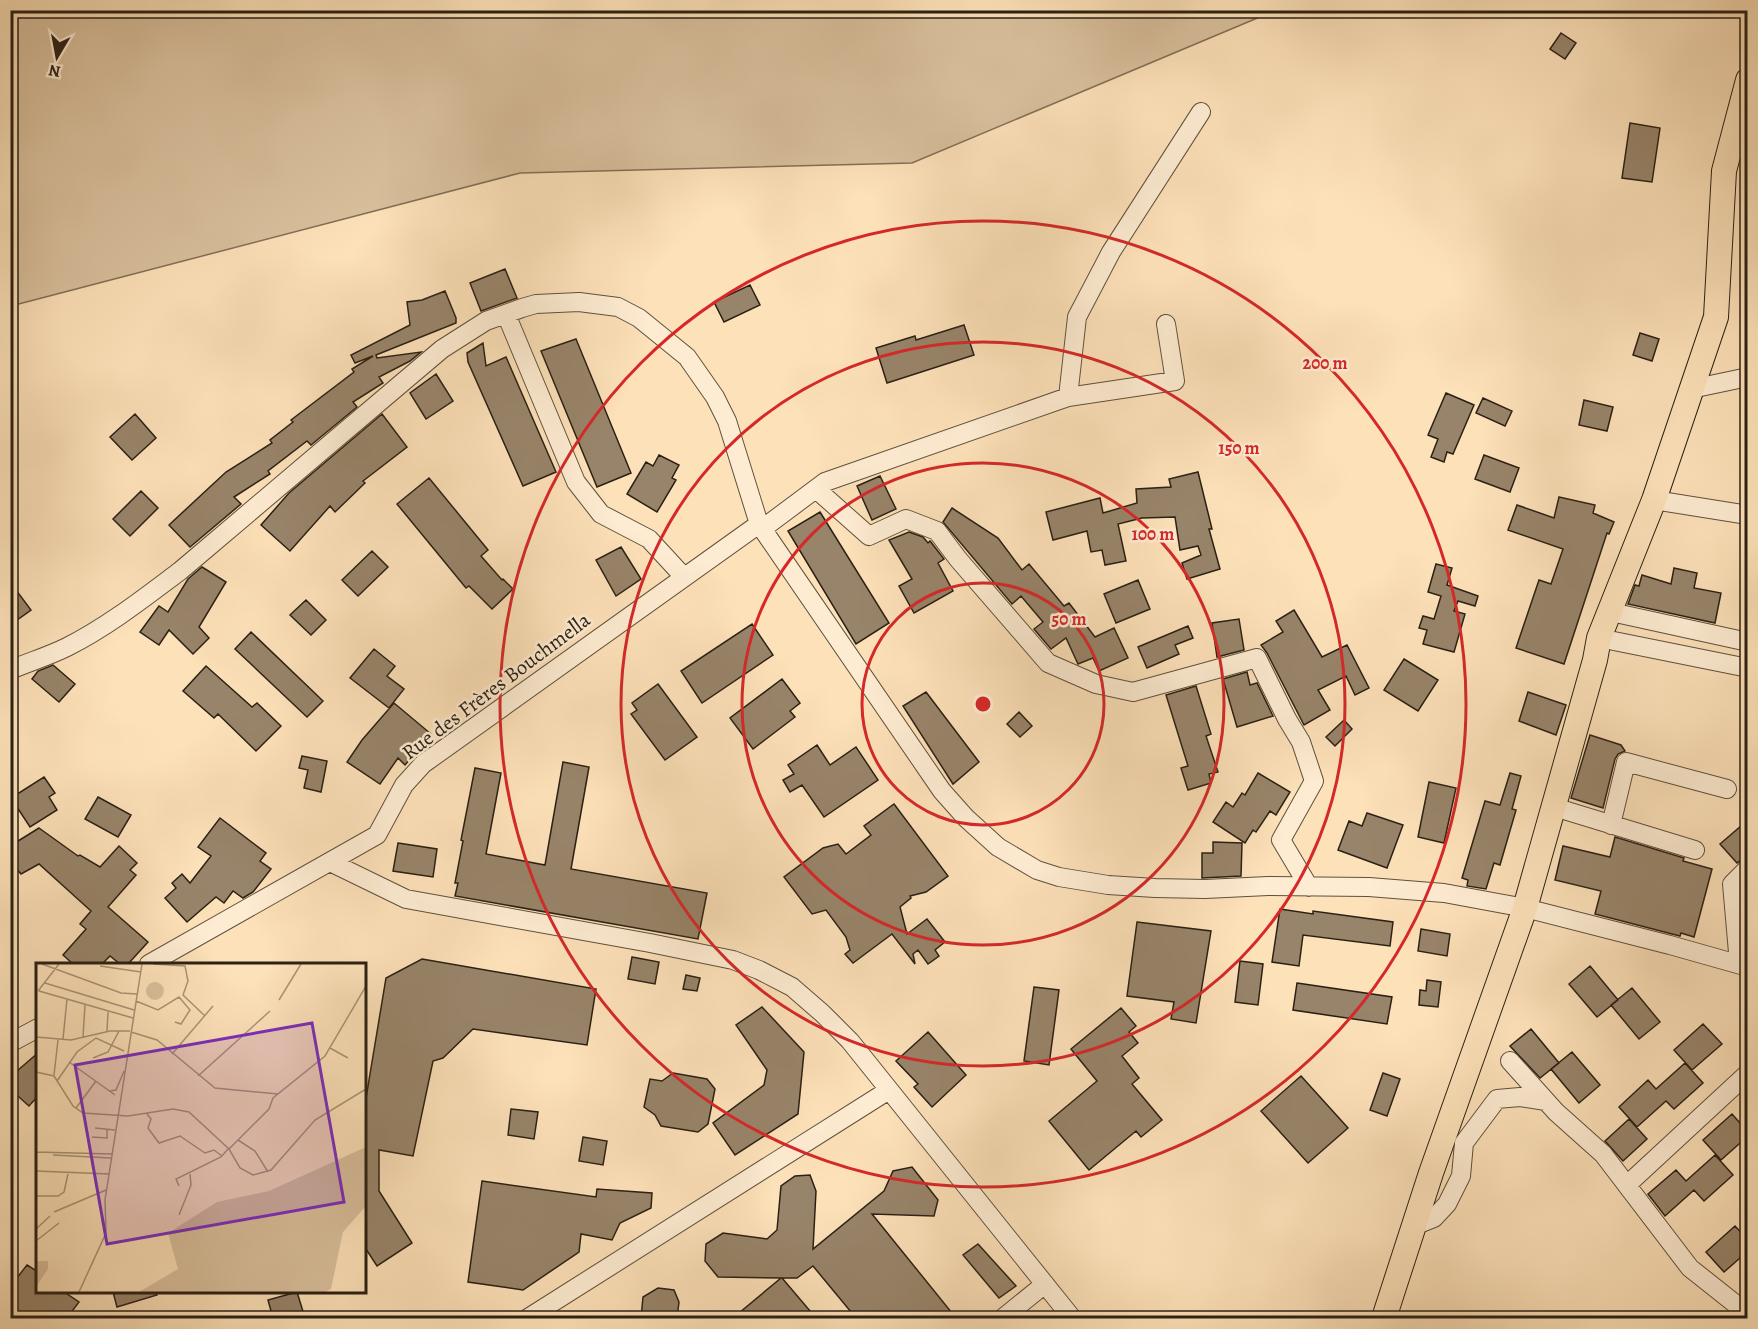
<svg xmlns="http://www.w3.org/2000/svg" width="1758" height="1329" viewBox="0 0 1758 1329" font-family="Alegreya,serif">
  <rect width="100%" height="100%" fill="#fde1b9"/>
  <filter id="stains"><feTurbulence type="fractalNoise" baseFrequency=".00333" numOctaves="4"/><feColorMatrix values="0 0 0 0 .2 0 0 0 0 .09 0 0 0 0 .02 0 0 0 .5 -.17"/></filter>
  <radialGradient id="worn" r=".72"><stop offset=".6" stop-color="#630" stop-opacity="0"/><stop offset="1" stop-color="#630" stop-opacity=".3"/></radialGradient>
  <path fill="#d9c09d" stroke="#827058" stroke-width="1.5" d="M11,10H1274V11L912,163L520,173L11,306Z"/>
  <path fill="#98846a" stroke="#2a2014" stroke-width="1.5" d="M1561,33L1576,43L1565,59L1550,49Z
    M1630,123L1660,128L1652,182L1622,178Z
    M505,269L517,298L481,311L470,283Z
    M750,285L760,305L724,322L714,302Z
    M445,291L456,318V323L376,355L377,358L421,352L410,361L379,377L383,383L353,402L357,407L311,445L307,441L268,471L270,474L234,497L241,504L190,547L169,525L226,472L272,443L270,440L293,422L291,420L354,372L352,369L373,356L355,363L351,355L410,325L407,302L422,300Z
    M964,325L974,355L887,383L876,348L915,336L916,340Z
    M1640,333L1659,339L1652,361L1633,355Z
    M576,339L631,473L597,487L541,351Z
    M483,343L486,366L506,357L556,472L523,486L468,362L467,353Z
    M436,374L453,401L426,419L410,393Z
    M1446,393L1474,405L1453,454L1447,452L1444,462L1431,457L1438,439L1428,435Z
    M1483,398L1512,411L1505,426L1476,413Z
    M1584,400L1613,407L1607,431L1579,425Z
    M135,414L156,438L132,460L110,437Z
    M382,414L407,447L363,481L365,483L335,512L330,506L290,551L261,525L289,493Z
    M659,455L679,465L672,478L676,480L657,512L627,494L646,462L653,466Z
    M1484,455L1519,468L1510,492L1475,479Z
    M1198,472L1212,529H1209L1220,569L1187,579L1182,563L1201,555L1198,546L1180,550L1175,517L1142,518L1118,524L1126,561L1105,565L1102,550L1091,552L1087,531L1053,540L1046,512L1100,498L1103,513L1137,503L1136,489L1171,487L1169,479Z
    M880,476L896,509L872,520L857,486Z
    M429,478L488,550L481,556L502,580L503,579L513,589L492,609L469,586L466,588L397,504Z
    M141,491L158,508L130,536L113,519Z
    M1559,497L1595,505L1593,513L1614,522L1609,534L1607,533L1564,664L1516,648L1539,580L1551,584L1563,549L1508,530L1517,505L1554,518Z
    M952,508L998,538L1022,570L1029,564L1064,606L1069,603L1095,637L1114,628L1128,658L1099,671L1093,658L1078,664L1066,638L1051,649L1034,629L1043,622L1021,596L1012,604L943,522Z
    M820,512L889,623L856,644L788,531Z
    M909,532L923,537L928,543L930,541L944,559L938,563L953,591L914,613L899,586L912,579L889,540Z
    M621,547L641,579L616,596L596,560Z
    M372,551L388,567L358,596L342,580Z
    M1436,564L1452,568L1447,585L1478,596L1475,606L1458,601L1454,611L1465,614L1454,652L1423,644L1427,630L1419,628L1423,616L1434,619L1441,596L1428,592Z
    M202,567L226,582L199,627L209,638L193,654L169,630L159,645L140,632L159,606L168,612L188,579Z
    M1674,568L1697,573L1694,588L1721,593L1715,623L1628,604L1635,585L1639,586L1642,575L1671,584Z
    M1138,580L1150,609L1116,623L1104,594Z
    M10,582L31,610L10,625Z
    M306,600L326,620L311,635L290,615Z
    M1294,610L1322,657L1347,645L1369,688L1355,695L1346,676L1318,690L1330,710L1304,725L1267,653L1261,645L1283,632L1276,621Z
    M1239,619L1244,650L1217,657L1212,623Z
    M752,624L773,655L702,703L681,671Z
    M1188,626L1193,638L1175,645L1179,654L1147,668L1138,647Z
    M251,632L323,701L307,717L235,649Z
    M374,649L395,666L387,676L404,689L389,708L350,678Z
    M1404,659L1438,680L1418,711L1384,690Z
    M53,665L75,684L59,702L32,679L38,671Z
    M206,666L252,707L257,703L281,726L256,751L218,714L214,718L183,691Z
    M1247,672L1250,685L1257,683L1273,716L1237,727L1223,679Z
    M782,679L800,703L790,711L795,717L753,749L730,718Z
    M658,684L697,737L665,760L631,714L637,710L632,703Z
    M1196,686L1211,734L1206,736L1218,772L1209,774L1211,783L1188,790L1181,768L1188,766L1166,695Z
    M926,692L979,762L953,784L903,706Z
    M1528,692L1566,705L1556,735L1519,721Z
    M394,703L431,734L405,765L398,758L380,784L347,762L362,740Z
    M1019,712L1032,726L1020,737L1007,724Z
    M1344,720L1352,729L1335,746L1326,737Z
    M1590,735L1621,745L1625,751L1618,754L1615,759L1603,808L1571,798Z
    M817,745L830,765L856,747L878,780L824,817L802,785L790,792L783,780L794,774L788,765Z
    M302,756L327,761L321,792L304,788L308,770L299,768Z
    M563,762L589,767L571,869L707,893L698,939L455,896L458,883H455L463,841L461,840L475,768L501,773L486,854L545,865Z
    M1258,773L1290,792L1276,815L1270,811L1256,832L1253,830L1245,843L1213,822L1226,802L1233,807L1242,793L1245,795Z
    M1510,773L1521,776L1512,809L1516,810L1500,865L1494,863L1486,889L1467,886L1468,880L1462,878L1485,801L1500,805Z
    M44,777L55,793L49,797L57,810L30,827L11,798Z
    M1429,782L1456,788L1444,843L1418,837Z
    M98,797L131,815L118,837L85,819Z
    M894,804L948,876L926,892L910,896L911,898L900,907L907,934L927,919L945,942L935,950L939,956L928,964L918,950L913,954L915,964L892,934L853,963L845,954L850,950L846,937L826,910L812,914L784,877L823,848L838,844L846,854L871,835L864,826Z
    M1367,813L1403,825L1387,868L1338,850L1349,821L1362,826Z
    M220,818L266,853L260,861L271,869L253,892L243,898L233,891L224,903L216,897L187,922L165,898L176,888L172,883L182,874L190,883L211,856L198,847Z
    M1748,820V856L1737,863L1720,844Z
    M39,828L78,856L80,855L100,867L119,846L137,863L130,870L136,875L108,907L148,942L128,964H120L110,956L102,964H73L63,955L86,929L80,924L91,911L39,864L21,874L10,861V846Z
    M1615,837L1684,858L1683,861L1712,869L1694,937L1681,933L1680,936L1595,914L1601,891L1555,880L1563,846L1610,857Z
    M1213,842L1242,843L1241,876L1202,878V853H1213Z
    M398,843L437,849L433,877L393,871Z
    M1280,909L1313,914V911L1393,922L1390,946L1303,935L1299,966L1272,962Z
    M1137,922L1211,931L1196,1023L1171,1019L1174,1002L1127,996Z
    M1421,929L1450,934L1447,956L1418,951Z
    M632,957L659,962L655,984L628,979Z
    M422,959L596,989L587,1045L473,1029L443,1058L433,1061L413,1156L379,1150V1191L412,1243L377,1266L364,1246V1110L386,978Z
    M1240,961L1263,964L1258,1005L1235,1002Z
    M1590,966L1618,1000L1597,1017L1569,984Z
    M686,975L700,978L697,991L683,989Z
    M1427,980L1441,982L1438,1007L1419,1005L1420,990L1426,991Z
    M1297,983L1392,997L1387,1024L1293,1010Z
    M1034,987L1059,990L1049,1065L1024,1061Z
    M1632,988L1660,1022L1639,1039L1611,1005Z
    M762,1007L804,1052L798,1114L735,1155L713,1123L764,1085L767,1070L736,1025Z
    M1121,1008L1136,1026L1129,1032L1138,1043L1122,1056L1139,1078L1132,1084L1162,1120L1141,1137L1136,1131L1089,1170L1049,1121L1097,1081L1071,1049Z
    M1703,1024L1722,1044L1692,1070L1674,1050Z
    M1531,1029L1559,1063L1540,1078L1510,1046Z
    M928,1032L966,1075L932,1107L914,1087L918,1084L896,1061Z
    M1572,1052L1600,1085L1579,1103L1551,1069Z
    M38,1053V1096L29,1106L10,1089V1077Z
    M1685,1063L1703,1083L1674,1109L1666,1101L1637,1127L1619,1107L1648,1080L1656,1089Z
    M673,1073L707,1079L715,1089L708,1124L698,1132L661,1126L655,1115L644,1107L650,1079L662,1081Z
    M1383,1073L1400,1079L1387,1116L1370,1110Z
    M1301,1076L1348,1128L1308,1163L1261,1111Z
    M511,1109L538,1112L534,1139L508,1135Z
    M1732,1114L1748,1132V1136L1721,1160L1703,1140Z
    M1629,1119L1647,1139L1623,1161L1605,1141Z
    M583,1137L607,1141L603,1165L579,1161Z
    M1715,1155L1733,1175L1704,1201L1694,1190L1665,1216L1648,1194L1676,1170L1686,1181Z
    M912,1167L938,1200L934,1216L872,1214L956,1318H856L813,1266L797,1278H782L816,1318H733L781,1278L718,1277L705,1261L706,1244L723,1233L767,1239L777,1230L781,1186L795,1176L810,1175L816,1191L813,1249L884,1191L893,1171Z
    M482,1181L596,1197L597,1189L652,1193L651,1208L620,1223L612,1240L581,1234L579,1252L523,1290L468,1282Z
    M1735,1226L1748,1240V1251L1724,1272L1706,1252Z
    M978,1244L1016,1286L999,1298L963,1255Z
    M27,1265L38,1272V1292H64L79,1302L67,1318H10V1287Z
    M658,1288L674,1290L679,1302L677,1318H641L643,1297Z
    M113,1292H157V1295L117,1307Z
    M297,1292L305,1318H273L268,1300Z"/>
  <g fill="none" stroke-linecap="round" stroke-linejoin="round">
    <g stroke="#5f503d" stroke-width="20">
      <path id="minor" d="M506,314L576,482L601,514L649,539L684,577
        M1691,389L1748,377
        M1068,397L1077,317L1111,252L1201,112
        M816,489L869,536L906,519L937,531L958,559L1048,663L1096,684L1133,692L1257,658L1287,719L1301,742L1314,781L1281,840L1309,887
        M1654,500L1748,515
        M762,529L825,482L1068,397L1175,381L1166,324
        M1611,612L1748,642
        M1599,638L1748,668
        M10,670C29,662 49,656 67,647C107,627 144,598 180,571L442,349L486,321L522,308L536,304L579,302L618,307L639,318L687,357L715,397L727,421L759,524L942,791L966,818L998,847L1037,870L1059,877L1108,885L1155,888L1205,889L1268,886L1369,887L1444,893L1525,908L1670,945L1748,967
        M1554,807L1695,850
        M1611,825L1626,762L1727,789
        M330,862L406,899L650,943L733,960L759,970L792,987L822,1013L850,1041L1072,1318
        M149,964L377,835L404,785L423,764L759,524
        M1739,964L1732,884L1748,868
        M10,1043L38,1028
        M1510,1061L1556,1112L1603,1154L1690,1268L1748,1314
        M1628,1184L1748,1073
        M1414,1226L1434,1218L1447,1204L1461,1176L1464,1143L1497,1099L1520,1097L1546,1101
        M528,1318L889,1090
        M1003,1318L1045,1284"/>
    </g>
    <g stroke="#2a2014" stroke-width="26">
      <path id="major" d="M1384,1318L1431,1173L1525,908L1595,660L1599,638L1654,500L1716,317L1724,171L1748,80"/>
    </g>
    <use href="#minor" stroke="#feecd2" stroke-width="18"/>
    <use href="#major" stroke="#fde1b9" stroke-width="24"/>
  </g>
  <g fill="none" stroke="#d62828" stroke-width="3">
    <circle cx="983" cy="704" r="121"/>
    <circle cx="983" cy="704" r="241"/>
    <circle cx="983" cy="704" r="362"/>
    <circle cx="983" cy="704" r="483"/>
  </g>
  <g text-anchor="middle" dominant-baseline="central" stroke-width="5" stroke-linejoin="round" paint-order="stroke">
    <g font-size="21" fill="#2a2014" stroke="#feecd2">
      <text transform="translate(496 686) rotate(-37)">Rue des Frères Bouchmella</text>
    </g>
  </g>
  <g transform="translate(36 963)">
    <rect width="330" height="330" fill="#fde1b9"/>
    <path d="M110 28a9 9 0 1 1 18 0a9 9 0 1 1-18 0ZM330,184V243L307,269L295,326L289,329H103L142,306L132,270L181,239L233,228ZM0,298H12V306L0,324Z" fill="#d9c09d"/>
    <path fill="none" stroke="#a99477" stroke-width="1.5" d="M6,1L85,30L101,31M117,1L149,3L152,18L147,32L169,53M64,3L105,9M9,20L98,47M2,28L23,1M3,28L97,55M243,37L265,1M100,38L122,47L143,34L154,47L145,61L139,59M71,68L72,49M95,69L121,77L179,125L242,131M0,74L35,77L74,68H94M47,74L49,42M27,76L31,36M294,85L312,95M136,91L177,43M57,95L72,89L83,68M33,99L79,132M0,109L18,113L37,143L47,150L92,153L137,146L153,149L193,186L204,205L217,212L235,207L279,157L330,126M18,112L22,77M162,113L234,48M21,118L41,89L60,75L88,88M74,128L80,127L88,108M40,145L60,118M111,151L115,156L112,165L123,180L144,173L169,190L178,187L186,193M59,165L79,167M0,167V197M56,174L71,175V166M202,177L219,188L232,209M193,186L233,146L237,135L289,93L330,23M0,189L76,191M17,192L75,195M0,208L73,211M143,223L140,216L185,194L192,186M0,233H22L28,229L32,211M18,249L70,227M143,252L155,222L154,211M0,266L14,253M0,278L23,260M43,329L70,270L69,237L106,1"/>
    <path fill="#7b2cbf" fill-opacity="0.15" stroke="#7b2cbf" stroke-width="3" d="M276,60L308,239L71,281L39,102Z"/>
    <rect width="330" height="330" fill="none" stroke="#2a2014" stroke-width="3"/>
  </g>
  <circle cx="983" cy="704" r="9" fill="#d62828" stroke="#feecd2" stroke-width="3"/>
  <g font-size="18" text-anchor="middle" font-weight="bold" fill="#d62828" stroke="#feecd2" stroke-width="5" stroke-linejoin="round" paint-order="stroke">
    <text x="1325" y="369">200 m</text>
    <text x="1239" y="454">150 m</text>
    <text x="1153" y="540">100 m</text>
    <text x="1069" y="625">50 m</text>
  </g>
  <rect width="1758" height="1329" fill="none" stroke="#fde1b9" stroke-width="36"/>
  <rect x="12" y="12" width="1734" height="1305" fill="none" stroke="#2a2014" stroke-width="3"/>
  <rect x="18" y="18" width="1722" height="1293" fill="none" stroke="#2a2014" stroke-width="1.5"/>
  <g transform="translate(57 57) rotate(190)" stroke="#feecd2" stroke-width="4.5" paint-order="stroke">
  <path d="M0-4.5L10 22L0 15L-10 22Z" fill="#2a2014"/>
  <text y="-9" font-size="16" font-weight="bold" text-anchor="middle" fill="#2a2014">N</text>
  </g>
  <rect width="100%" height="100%" filter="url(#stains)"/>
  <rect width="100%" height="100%" fill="url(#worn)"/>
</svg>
